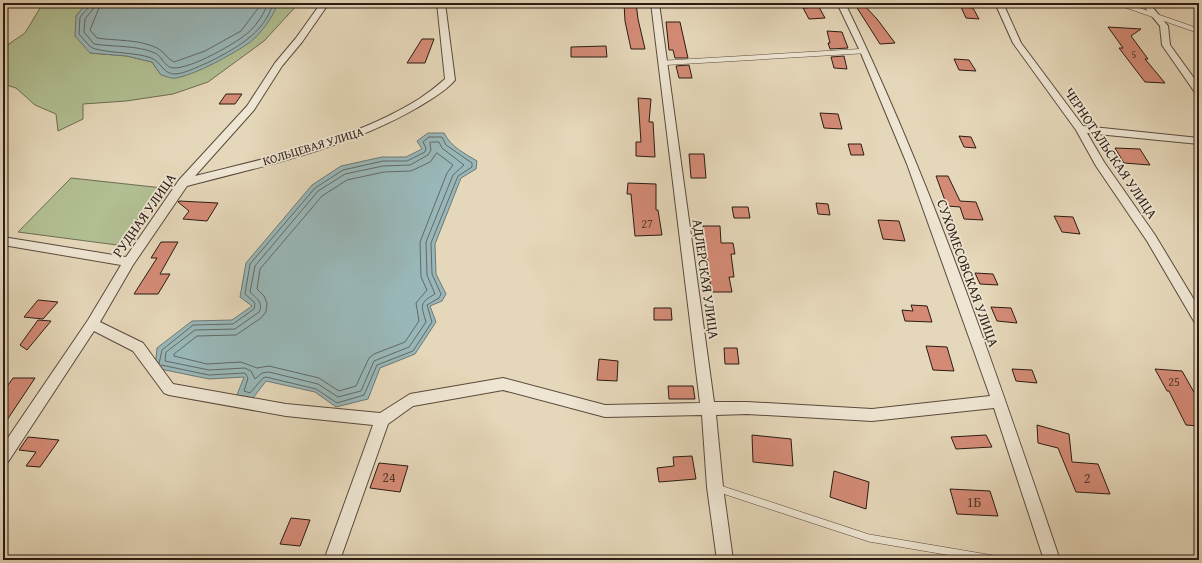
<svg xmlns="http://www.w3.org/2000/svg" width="1202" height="563" viewBox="0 0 1202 563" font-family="'Gentium Book Plus',serif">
  <rect width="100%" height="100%" fill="#e5d7b9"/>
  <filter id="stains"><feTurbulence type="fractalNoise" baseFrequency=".005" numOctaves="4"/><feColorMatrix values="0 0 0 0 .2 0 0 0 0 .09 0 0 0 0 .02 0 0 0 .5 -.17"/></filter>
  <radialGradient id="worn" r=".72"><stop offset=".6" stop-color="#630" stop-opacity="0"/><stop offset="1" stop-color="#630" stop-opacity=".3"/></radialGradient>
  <path fill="#b1bf92" stroke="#6e6d52" d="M43,3H87L76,16L90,53L127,56L152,62L161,75L277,7V3H299L264,41L208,82L173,94L126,101L83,104V119L58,131L56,114L35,105L16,88L3,84V48L25,33Z
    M71,178L163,188L117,245L18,232Z"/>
  <path fill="#99b7b8" stroke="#6d7976" d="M87,3H277C276,14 258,37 249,43C231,55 197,74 176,78C172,79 166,76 161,75L152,62L127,56L90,53L75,36L76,16Z
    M428,133H444C451,147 464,153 477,161L476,169L461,178L435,244L436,274L446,294L442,301L430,306L436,322L415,354L380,368L368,399L336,407L315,392L266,381L253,398L237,395L244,377L209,379L155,368L157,348L192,321L232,320L252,306L240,297L246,263L312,185L341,166L382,157H406L422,149L417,141Z"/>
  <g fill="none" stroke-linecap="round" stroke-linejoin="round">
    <path stroke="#626966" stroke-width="1" d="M90,3L89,7L80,17L79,34C83,38 87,44 91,47C100,53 137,52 151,58C162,62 163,75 176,74C186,73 197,67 207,63C233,50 265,34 273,3
      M95,3L93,9L85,19L84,32L94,44C113,47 137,45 155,53C162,56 164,67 173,68C191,69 237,43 250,31C258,23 264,14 268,3
      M101,3L90,30L97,38C116,41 139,39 157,48C164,51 167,59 174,62L205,51L241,31L262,3
      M432,142H439L442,148L464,165L453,175L426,242L427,275L435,294C419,303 421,305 426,322L409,347L374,361L361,391L338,397L318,384L269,372L262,373L255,379L251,371L245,368L209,370L165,361L166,352L195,330L235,329L259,312C264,303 256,298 250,292L255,266L318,191L345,174L383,166L410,165L428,155L431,150L430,143Z
      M437,153L453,165L447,173L420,242L421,277L427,290L416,303L419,321L405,342L374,354L369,358L356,386L339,391L319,378L269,366L257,368L241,362L207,364L174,356V354L197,336L236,335L261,318L266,312L267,303L264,296L257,289L260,269L322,196L347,180L384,172L411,171L430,162Z
      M159,364L162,350L193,325L233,324L254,309L255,303L245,294L250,264L315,188L343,170L383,161H407L425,152L426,148L423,142L429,137H442L446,145L472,163V167L458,176L431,243L432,274L441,294L439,298L427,305L432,322L413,351L377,365L364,395L337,403L316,389L266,377L263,378L250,393L244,391L248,378L245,373L209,375L161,365"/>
  </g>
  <path fill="#d48b76" stroke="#2b1b13" d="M624,3H636L638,19L645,49H631L625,21Z
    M854,3H862L877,19L895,43L880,44Z
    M819,7L825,18L809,19L803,8Z
    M961,7L973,8L979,19L966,18Z
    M666,22H680L688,58H675L673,50H669Z
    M1108,27L1141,29L1131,36L1148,59H1145L1165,83L1145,82L1119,48H1123Z
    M827,31L842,32L848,48L830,49L828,43H830Z
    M422,39H434L425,63H407Z
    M606,46L607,57H571V47Z
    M844,56L847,69L834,68L831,57Z
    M954,59L969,60L976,71L959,70Z
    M689,65L692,78H679L676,66Z
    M226,94H242L235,104H219Z
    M638,98L651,99L649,122H653L655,157L636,156V142H641Z
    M820,113L838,114L842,129L824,128Z
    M959,136L971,137L976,148L964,147Z
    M848,144H861L864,155H851Z
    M1115,148L1140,149L1150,165L1124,163Z
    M689,154H704L706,178H691Z
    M936,176H948L960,201L976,202L983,220L964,219L960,207L947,206Z
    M628,183L656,184V210H658L662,235L635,236L631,194H627Z
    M179,201L218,203L207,221L183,219L189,211L178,202Z
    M816,203L828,204L830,215L818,214Z
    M732,207H748L750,218H734Z
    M1054,216L1073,217L1080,234L1062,232Z
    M878,220L899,221L905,241L883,239Z
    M703,226H720L721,243H733L735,254H731L734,277H729L732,292H711L707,254H702L701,243H704Z
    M161,242H178L160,274H170L158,294H134L157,258H151Z
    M975,273L993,274L998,285L980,284Z
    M38,300L58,302L43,319L24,317Z
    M911,305L927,306L932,322L905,321L902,310L913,311Z
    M991,307L1011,308L1017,323L997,321Z
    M654,308H671L672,320H654Z
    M38,320L51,321L27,350L20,345Z
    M926,346L947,347L954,371L933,370Z
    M724,348H737L739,364H725Z
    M599,359L618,361L617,381L597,380Z
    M1012,369L1032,370L1037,383L1016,381Z
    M1155,369L1182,371L1199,401V426L1186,425L1169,391H1167Z
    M13,378H35L3,426V392Z
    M668,386H693L695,399H669Z
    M1037,425L1069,434L1072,462L1098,464L1110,494L1076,492L1058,448L1038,443Z
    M752,435L791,439L793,466L753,462Z
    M986,435L992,447L956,449L951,437Z
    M28,437L59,440L40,467L26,466L36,452L19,450Z
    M692,456L696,479L659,482L657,468L674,466L673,457Z
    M379,463L408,466L400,492L370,488Z
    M834,471L869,482L866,509L830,497Z
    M950,489L990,491L998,516L957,514Z
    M291,518L310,520L300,546L280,544Z"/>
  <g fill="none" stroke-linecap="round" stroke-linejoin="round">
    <g stroke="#5a4a3c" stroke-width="5.5">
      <path id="lane-far1" d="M1119,3L1199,31
        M662,63L864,51"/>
    </g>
    <g stroke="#5a4a3c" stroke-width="8">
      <path id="lane" d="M717,488L869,538L999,560"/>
    </g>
    <g stroke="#5a4a3c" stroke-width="2">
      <path id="street" d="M321,3H329L302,42L282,66L254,110L195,176C271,157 351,141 419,99C428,93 437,86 445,79L437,3H445L455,80C445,92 428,101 415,109C345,149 264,166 187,186L133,265L100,322L143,343L173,384L286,404L380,413L410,394L503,378L605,405L700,403L651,3H659L714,402H747L872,409L990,396L907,164L860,51L837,3H845C932,182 996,372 1060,560H1044L994,408L872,421L747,414L716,415L723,487L733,560H717L707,487L702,415L605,417L503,390L413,406L388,424L340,560H324L373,425L286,416L169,395L164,393L133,351L94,331L8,462L3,464V445L88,320L121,265L3,245V237L126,257L179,180L247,106L275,63L296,38Z
        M995,3H1003L1021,43L1083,126L1199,138V144L1087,133L1104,162L1155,235L1199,308V324L1195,323L1147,241L1096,166L1076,130L1013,43Z
        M1144,3H1152L1154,9L1168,26L1170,45L1199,85V95L1196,94L1162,45L1160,26L1146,9Z"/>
    </g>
    <use href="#lane-far1" stroke="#eee5d2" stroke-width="4.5"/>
    <use href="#lane" stroke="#eee5d2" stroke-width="7"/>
    <use href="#street" fill="#eee5d2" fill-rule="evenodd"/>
  </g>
  <g text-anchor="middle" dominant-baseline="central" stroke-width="3.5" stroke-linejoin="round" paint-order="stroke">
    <g font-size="10" fill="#55372c">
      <text x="1134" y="54">5</text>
    </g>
    <g font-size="12" fill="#2b1b13" stroke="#eee5d2">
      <text transform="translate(313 146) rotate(-17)">КОЛЬЦЕВАЯ УЛИЦА</text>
    </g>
    <g font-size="12" fill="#55372c">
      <text x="647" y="223">27</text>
      <text x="1174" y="381">25</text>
    </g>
    <g font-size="14" fill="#2b1b13" stroke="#eee5d2">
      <text transform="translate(1111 153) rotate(56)">ЧЕРНОТАЛЬСКАЯ УЛИЦА</text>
      <text transform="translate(144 215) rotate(-55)">РУДНАЯ УЛИЦА</text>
      <text transform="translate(968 273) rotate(70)">СУХОМЕСОВСКАЯ УЛИЦА</text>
      <text transform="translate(706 279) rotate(82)">АДЛЕРСКАЯ УЛИЦА</text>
    </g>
    <g font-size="14" fill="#55372c">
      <text x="389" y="477">24</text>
      <text x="1087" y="478">2</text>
      <text x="974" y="502">1Б</text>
    </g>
  </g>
  <rect width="1202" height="563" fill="none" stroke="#e5d7b9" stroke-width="16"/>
  <rect x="4" y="4" width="1194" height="555" fill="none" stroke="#2b1b13" stroke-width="2"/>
  <rect x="8" y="8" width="1186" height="547" fill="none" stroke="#2b1b13"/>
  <rect width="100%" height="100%" filter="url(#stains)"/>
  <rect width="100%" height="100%" fill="url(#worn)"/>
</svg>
